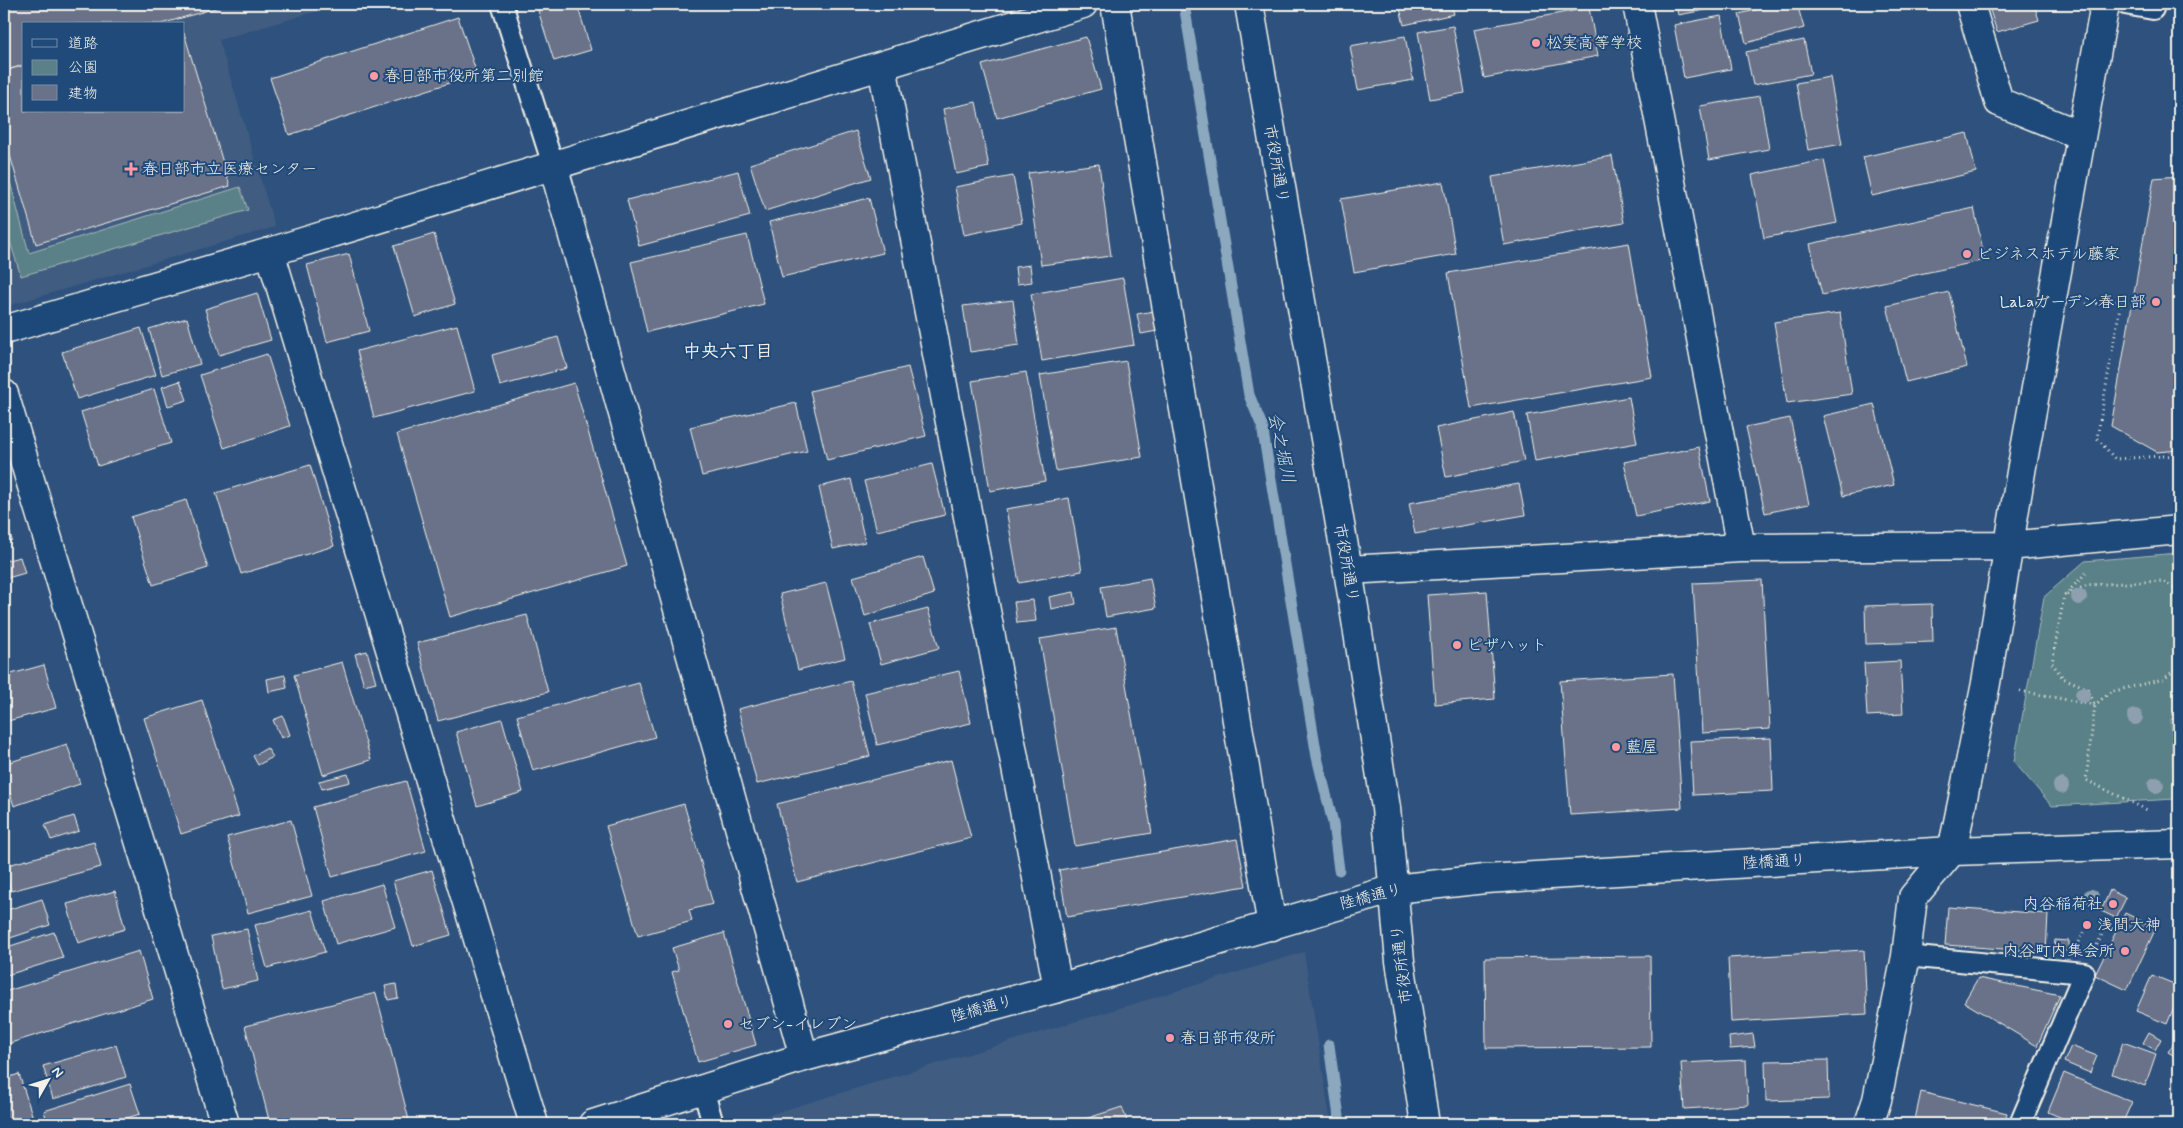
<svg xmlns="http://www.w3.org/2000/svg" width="2183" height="1128" viewBox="0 0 2183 1128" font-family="Mynerve,'Klee One',sans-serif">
  <rect width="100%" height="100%" fill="#2e527d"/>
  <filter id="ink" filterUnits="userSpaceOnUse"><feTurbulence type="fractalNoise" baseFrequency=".02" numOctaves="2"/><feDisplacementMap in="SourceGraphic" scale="10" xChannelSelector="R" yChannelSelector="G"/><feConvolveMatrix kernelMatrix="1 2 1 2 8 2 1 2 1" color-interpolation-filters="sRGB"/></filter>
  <g filter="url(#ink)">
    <path fill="#405c81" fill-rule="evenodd" d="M4,4H341L219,40L275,227L4,307ZM24,24H184V111H24Z
      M1304,952L1331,1124H739Z"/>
    <path fill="#5a8187" stroke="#a7b9b8" d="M4,159L29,253L240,187L248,210L21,276L4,223Z
      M2179,553V719H2171L2175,799L2052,806L2014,762L2044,597L2085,561Z"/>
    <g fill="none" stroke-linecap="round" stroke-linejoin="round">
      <path stroke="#8ca8bf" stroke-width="11" d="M1184,4L1249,395L1262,426L1317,757L1333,823L1339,870
        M1329,1045L1340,1124"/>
    </g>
    <path fill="#697289" stroke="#f4f1e8" d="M4,4H229L161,24H24V65L4,71Z
      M536,4H577L591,50L554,61Z
      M1399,4H1451L1454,14L1404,25Z
      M1676,4H1738L1678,15Z
      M1780,4H1797L1804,28L1746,43L1739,14Z
      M1988,4H2034L2039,20L1997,32Z
      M1589,8L1598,56L1484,78L1474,29Z
      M1721,16L1731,69L1684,78L1674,25Z
      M458,17L477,74L289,135L270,78Z
      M1453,26L1465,93L1430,99L1418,32Z
      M184,33L230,186L36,244L4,135V71L24,65V111H184Z
      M1405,36L1413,80L1358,90L1350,46Z
      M1086,37L1101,89L997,118L982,65Z
      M1804,40L1811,74L1753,85L1746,52Z
      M1830,77L1842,144L1808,150L1796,83Z
      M1760,96L1769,149L1709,160L1700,106Z
      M976,102L989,167L956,174L943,109Z
      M856,131L871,178L765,211L750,164Z
      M1967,133L1976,172L1872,196L1863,157Z
      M1612,156L1624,223L1504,245L1492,177Z
      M1824,160L1837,223L1764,238L1752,175Z
      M1099,164L1111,256L1041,265L1028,173Z
      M738,171L750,216L639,246L627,200Z
      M1013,176L1022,223L964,235L955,187Z
      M2179,176V450L2157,452L2111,426L2154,178Z
      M1443,182L1456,254L1354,272L1341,199Z
      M869,198L883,253L782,277L769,222Z
      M1974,208L1985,260L1822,295L1810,244Z
      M434,234L455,304L415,317L394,246Z
      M747,235L764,304L647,332L631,262Z
      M1629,243L1652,377L1471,408L1448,273Z
      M349,254L369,331L327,342L307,265Z
      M1030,265L1032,282L1017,284L1015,267Z
      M1123,278L1134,345L1042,361L1031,294Z
      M1949,292L1967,367L1906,382L1887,306Z
      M257,293L271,340L219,355L205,309Z
      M1013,300L1019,345L970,352L963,306Z
      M1154,311L1157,331L1141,334L1137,314Z
      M1840,313L1852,394L1787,403L1774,322Z
      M187,318L200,364L162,375L149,329Z
      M457,325L475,391L374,418L357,351Z
      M141,328L156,375L77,399L62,352Z
      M558,337L567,368L500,386L492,355Z
      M267,354L290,426L224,448L200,375Z
      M1126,361L1142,457L1056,471L1040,375Z
      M908,367L926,436L827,460L810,391Z
      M1026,372L1045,481L990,491L972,381Z
      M180,381L187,400L168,406L162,387Z
      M574,383L627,566L450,617L397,434Z
      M154,389L171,443L98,466L81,412Z
      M1629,397L1637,443L1535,461L1527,415Z
      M796,403L807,451L702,476L690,427Z
      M1874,404L1894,485L1843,496L1823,416Z
      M1514,412L1524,461L1446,477L1436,428Z
      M1790,418L1809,504L1765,513L1746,427Z
      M1699,447L1710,501L1636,516L1624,462Z
      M932,464L945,515L877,531L864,481Z
      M310,465L334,546L241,574L216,493Z
      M851,479L865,542L833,549L819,487Z
      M1519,484L1525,515L1415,534L1409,503Z
      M1069,498L1082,571L1019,583L1006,509Z
      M186,500L208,568L153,585L131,517Z
      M4,513L12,540L4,543Z
      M20,557L25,573L4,579V561Z
      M923,557L934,594L865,616L853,577Z
      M1150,578L1156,608L1106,617L1101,587Z
      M1762,580L1770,729L1702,733L1693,583Z
      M826,583L845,658L798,670L780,594Z
      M1487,591L1495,699L1435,704L1427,595Z
      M1074,592L1076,604L1051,609L1049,597Z
      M1033,600L1036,621L1017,623L1014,602Z
      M1932,604L1933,642L1866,644L1865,606Z
      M928,609L939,648L881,664L870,624Z
      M527,615L548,692L438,721L417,643Z
      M1116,627L1152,833L1075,846L1040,639Z
      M367,651L376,682L364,685L355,654Z
      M1900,661L1903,714L1867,716L1864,663Z
      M342,662L371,760L323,775L294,675Z
      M44,665L56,708L4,722V676Z
      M959,671L971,723L877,745L865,693Z
      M1673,674L1682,808L1570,815L1560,681Z
      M285,675L287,688L269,692L267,679Z
      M851,681L870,756L757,784L738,709Z
      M639,683L655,737L533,771L517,716Z
      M202,700L239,816L181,834L144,718Z
      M283,716L290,735L281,738L273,720Z
      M502,719L523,792L477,806L456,732Z
      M1771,738L1773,791L1693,795L1690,741Z
      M67,744L80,784L14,806L4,773V764Z
      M267,748L273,757L258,765L253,756Z
      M951,760L971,838L797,882L777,804Z
      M348,774L350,782L322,789L319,781Z
      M406,781L426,851L332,877L313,807Z
      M684,804L713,904L689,910L692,921L638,936L606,826Z
      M74,816L79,831L51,840L45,825Z
      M291,820L312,896L248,913L227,837Z
      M1237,839L1246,886L1067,917L1059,870Z
      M94,842L101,867L11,891L4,866Z
      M432,870L451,935L413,946L393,881Z
      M382,884L395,927L336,944L324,901Z
      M2110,890L2126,898L2116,918L2101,911Z
      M115,891L125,929L78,943L67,904Z
      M42,899L50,925L4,940V911Z
      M1948,907L2048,914L2046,952L1945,945Z
      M312,910L325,952L267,968L255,925Z
      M2125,913L2156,928L2127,990L2095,975Z
      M247,929L258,981L222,989L211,936Z
      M54,932L63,958L7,975L4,966V948Z
      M724,933L756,1045L698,1062L672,972L679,970L672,948Z
      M2055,940L2069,941V951L2054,950Z
      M1864,950L1867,1014L1731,1022L1728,958Z
      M139,951L153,999L4,1045V992Z
      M1650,956L1651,1047L1486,1048L1485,958Z
      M2152,975L2179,986V995L2167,1024L2136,1011Z
      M1978,978L2060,995L2037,1046L1964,1002Z
      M396,984L398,998L388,1000L385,986Z
      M376,993L410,1124H270L245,1026Z
      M2149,1032L2161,1039L2155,1050L2143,1043Z
      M1753,1034L1755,1047L1730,1049L1729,1037Z
      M2175,1041L2179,1043L2178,1058L2168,1052Z
      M2123,1042L2156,1054L2145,1086L2112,1074Z
      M116,1045L126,1077L53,1099L43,1066Z
      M2071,1046L2097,1056L2090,1073L2064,1062Z
      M1746,1060L1748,1105L1684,1109L1681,1063Z
      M1828,1060L1829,1099L1766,1101L1765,1061Z
      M2064,1073L2132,1102L2122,1124H2076L2048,1112Z
      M19,1074L35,1124H4V1079Z
      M130,1084L140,1114L107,1124H48L44,1111Z
      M1921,1092L2007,1113L2005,1124H1914Z
      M1122,1107L1128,1124H1070Z"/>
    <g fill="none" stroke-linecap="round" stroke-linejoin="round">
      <g stroke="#f4f1e8" stroke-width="24">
        <path id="lane" d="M502,4L553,165
          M2125,4L2153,9
          M1906,956L2084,973L2020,1124
          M703,1089L713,1124"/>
      </g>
      <g stroke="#f4f1e8" stroke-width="31">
        <path id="street" d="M1115,4L1272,926
          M1637,4L1741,548
          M1970,4L1999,102L2080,135
          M882,66L1058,988
          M553,165L804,1057
          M270,252L534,1124
          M1348,570L1741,548L2008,546L2179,530
          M1869,1124L1877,1100L1906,956L1913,897L1952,851L1962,803L1986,683L2022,466L2105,4"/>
      </g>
      <g stroke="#f4f1e8" stroke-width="31">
        <path id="secondary" d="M1249,4L1348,570L1386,808L1400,961L1425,1124
          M4,330L270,252L1083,4
          M4,394L225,1124
          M593,1124L804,1057L1058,988L1394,889L1485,879L1952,851L2179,844"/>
      </g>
      <path stroke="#f4f1e8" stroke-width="3" stroke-dasharray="1 4" stroke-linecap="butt" d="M4,199L7,210L4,217
        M2086,304L2121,301L2097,438L2115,459L2179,455
        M2086,573L2064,596L2052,663L2063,678L2087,688L2095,705L2086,780L2147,810
        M2067,595L2087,585L2162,581L2179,590
        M2020,691L2095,705L2110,692L2164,679L2179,666
        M2079,942L2085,931
        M2097,945L2107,924"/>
      <use href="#lane" stroke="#1f4a7a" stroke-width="20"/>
      <use href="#street" stroke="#1f4a7a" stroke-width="28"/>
      <use href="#secondary" stroke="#1f4a7a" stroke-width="28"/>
    </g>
    <g fill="#8ea0b0">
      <circle cx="2079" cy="597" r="8"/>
      <circle cx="2083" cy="695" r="8"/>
      <circle cx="2135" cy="717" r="8"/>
      <circle cx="2156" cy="785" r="8"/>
      <circle cx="2061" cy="786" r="8"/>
      <circle cx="2091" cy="897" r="8"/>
    </g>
  </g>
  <g fill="#ff9aa2" stroke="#1f4a7a" stroke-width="2">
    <circle cx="1536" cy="43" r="5"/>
    <circle cx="374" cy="76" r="5"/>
    <path d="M128.5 161.5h5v5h5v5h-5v5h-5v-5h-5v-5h5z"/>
    <circle cx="1967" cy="254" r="5"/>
    <circle cx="2156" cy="302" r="5"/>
    <circle cx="1457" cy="645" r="5"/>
    <circle cx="1616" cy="747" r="5"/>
    <circle cx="2113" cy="904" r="5"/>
    <circle cx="2087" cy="925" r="5"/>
    <circle cx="2125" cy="951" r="5"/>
    <circle cx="728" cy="1024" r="5"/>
    <circle cx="1170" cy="1038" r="5"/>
  </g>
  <g text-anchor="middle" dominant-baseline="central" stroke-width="4" stroke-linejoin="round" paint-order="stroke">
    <g font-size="16" fill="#f4f1e8" stroke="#1f4a7a" text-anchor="start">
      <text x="1546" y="43">松実高等学校</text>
      <text x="384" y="76">春日部市役所第二別館</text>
      <text x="142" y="169">春日部市立医療センター</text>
      <text x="1977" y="254">ビジネスホテル藤家</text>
      <text x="2146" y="302" text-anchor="end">LaLaガーデン春日部</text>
      <text x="1467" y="645">ピザハット</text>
      <text x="1626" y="747">藍屋</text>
      <text x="2103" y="904" text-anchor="end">内谷稲荷社</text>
      <text x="2097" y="925">浅間大神</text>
      <text x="2115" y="951" text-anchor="end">内谷町内集会所</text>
      <text x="738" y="1024">セブン-イレブン</text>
      <text x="1180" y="1038">春日部市役所</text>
    </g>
    <g font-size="16" fill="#f4f1e8" stroke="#1f4a7a">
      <text transform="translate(1276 164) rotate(80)">市役所通り</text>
      <text transform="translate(1346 563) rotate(80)">市役所通り</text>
      <text transform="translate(1774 862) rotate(-3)">陸橋通り</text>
      <text transform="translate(1371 897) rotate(-14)">陸橋通り</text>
      <text transform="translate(1402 964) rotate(-97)">市役所通り</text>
      <text transform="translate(982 1009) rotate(-15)">陸橋通り</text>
    </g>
    <g font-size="18" font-weight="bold" fill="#f4f1e8" stroke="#1f4a7a">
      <text x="728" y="352">中央六丁目</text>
    </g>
    <g font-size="18" font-style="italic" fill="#dadfde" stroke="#1f4a7a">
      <text transform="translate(1281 448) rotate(78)">会之堀川</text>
    </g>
  </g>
  <rect width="2183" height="1128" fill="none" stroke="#1f4a7a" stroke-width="20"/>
  <rect x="10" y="10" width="2163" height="1108" fill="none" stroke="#f4f1e8" stroke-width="2" filter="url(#ink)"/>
  <rect x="22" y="22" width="162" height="90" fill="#1f4a7a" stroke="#748da6"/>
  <rect x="32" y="39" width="25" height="8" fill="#1f4a7a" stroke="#748da6"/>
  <text x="68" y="48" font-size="15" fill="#f4f1e8">道路</text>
  <rect x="32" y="60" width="25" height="15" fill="#5a8187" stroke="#748da6"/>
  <text x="68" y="72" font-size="15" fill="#f4f1e8">公園</text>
  <rect x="32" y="85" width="25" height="15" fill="#697289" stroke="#748da6"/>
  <text x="68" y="98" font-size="15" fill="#f4f1e8">建物</text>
  <g transform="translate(48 1080) rotate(51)" stroke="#1f4a7a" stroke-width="4" paint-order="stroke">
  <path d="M0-4L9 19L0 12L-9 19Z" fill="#f4f1e8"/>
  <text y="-8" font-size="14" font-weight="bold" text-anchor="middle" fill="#f4f1e8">N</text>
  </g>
</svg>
